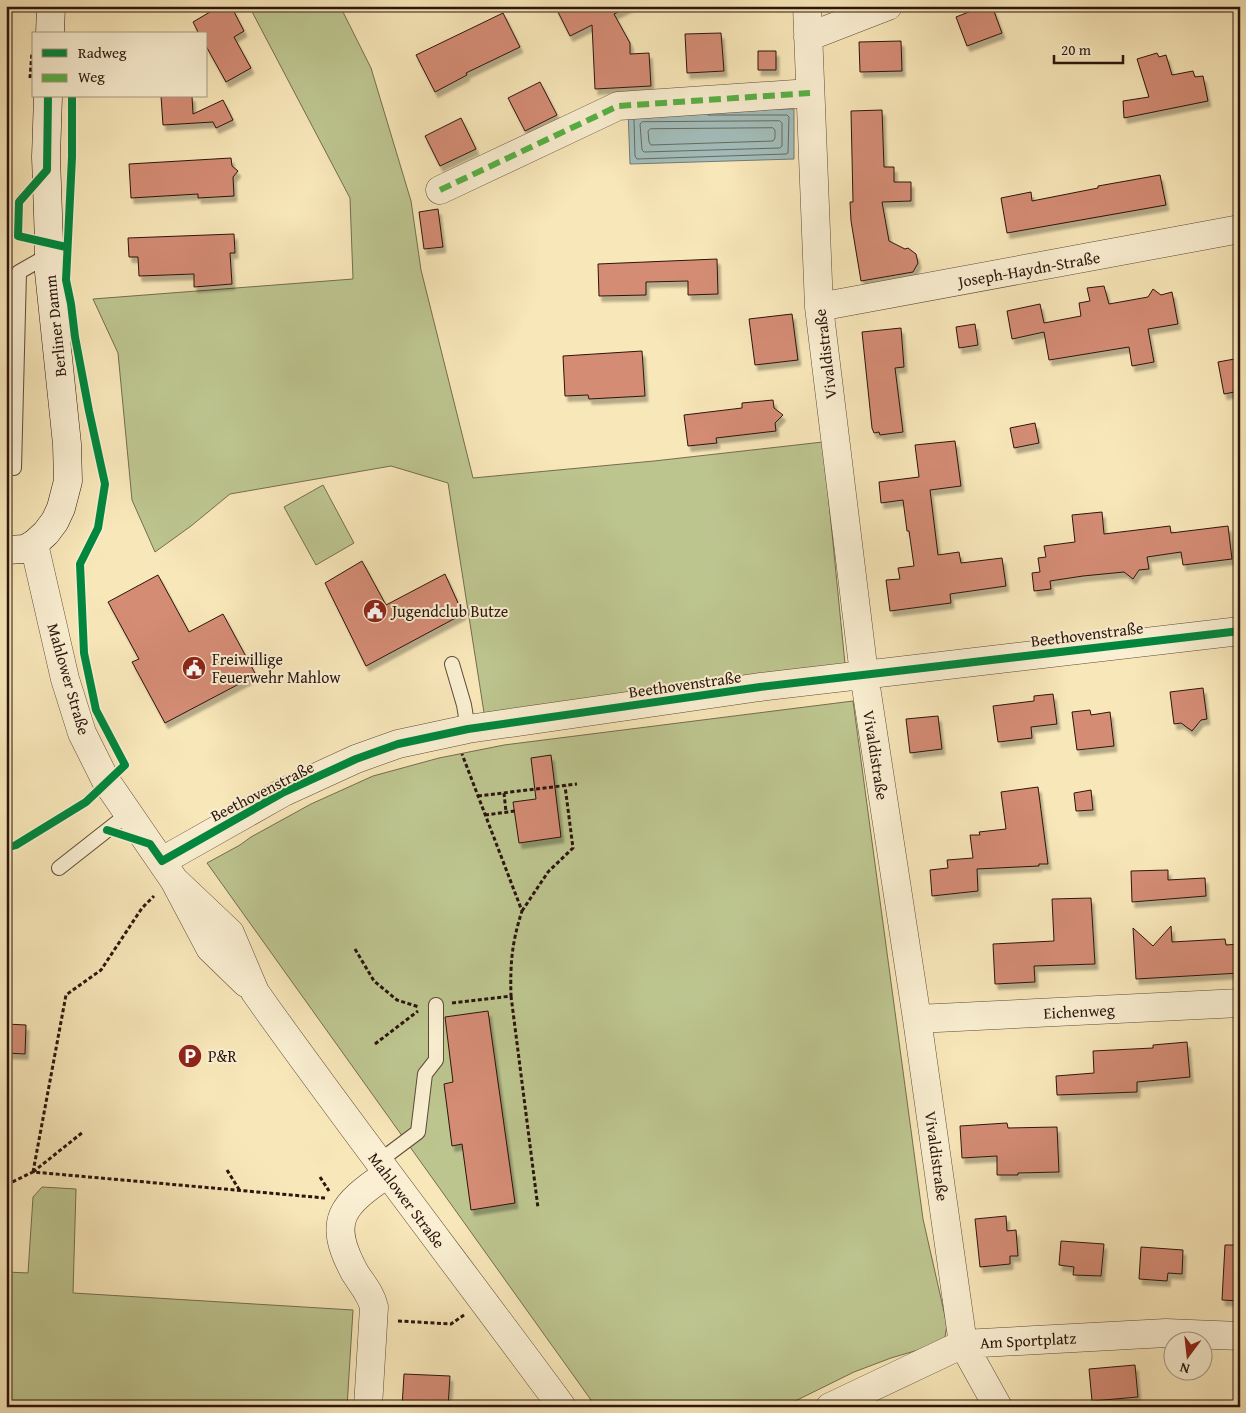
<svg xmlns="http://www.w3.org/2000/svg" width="1246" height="1413" viewBox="0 0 1246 1413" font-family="'Gentium Book Plus',serif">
  <defs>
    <filter id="shadow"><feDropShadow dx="3" dy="5.5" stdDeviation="1" flood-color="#0004"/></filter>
  </defs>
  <rect width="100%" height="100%" fill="#f8e7b9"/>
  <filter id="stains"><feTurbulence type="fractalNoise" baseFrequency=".004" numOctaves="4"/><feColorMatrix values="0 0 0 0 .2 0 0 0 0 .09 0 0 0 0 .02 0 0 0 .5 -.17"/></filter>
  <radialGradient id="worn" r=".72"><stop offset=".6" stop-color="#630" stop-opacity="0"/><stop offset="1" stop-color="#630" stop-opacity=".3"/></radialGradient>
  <path fill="#bdc58f" stroke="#746d4e" d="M249,6H340L371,68L411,201L421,270L473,478L654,461L823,442L846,674L485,719L448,483L391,466L230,494L191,526L155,552L132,500L118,353L93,299L353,279L350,198Z
    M323,485L354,543L316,565L284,507Z
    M853,701L923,1219L947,1325L945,1337L935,1345L891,1358L854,1372L783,1407H596L207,863L240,845L251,837L311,804L373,776L439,758L504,745Z
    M42,1187L76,1189L73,1293L353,1310L347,1407H6V1272L28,1273L33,1197Z"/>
  <path fill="#a2bdba" stroke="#727a75" d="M794,109V159L630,164L628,110Z"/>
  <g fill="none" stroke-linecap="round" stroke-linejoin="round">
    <path stroke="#666964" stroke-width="1" d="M634,120L635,156L637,159L786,154L788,153L789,117L787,115H708
      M780,121L782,123V146L780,148L644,152L642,150L640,124L642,122Z
      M773,128L775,130V138L773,141L651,145L649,142L648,131L650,129Z"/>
  </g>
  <path fill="#d48c74" stroke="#2b150d" filter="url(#shadow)" d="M220,6H231L244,31L234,37L251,68L226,82L206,46V34H199L193,22Z
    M555,6H630L614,14L630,43V54L649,53L651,86L595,89L592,25L570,36Z
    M984,6H992L1002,33L967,46L956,17Z
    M503,13L520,47L466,73L467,75L435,92L416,55Z
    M721,33L724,71L687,73L685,34Z
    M901,41L902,71L860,72L859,42Z
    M758,51H776V70H758Z
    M1157,53L1159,57L1166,55L1172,75L1193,71L1195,77L1203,76L1208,101L1124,118L1123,101L1149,97L1137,59Z
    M540,82L557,115L525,131L508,98Z
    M161,96H192L193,114L223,100L233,120L216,128L213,122L163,125Z
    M882,110L884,167H894V182H911V201L882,202L889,241L905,249L908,248L916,254L918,263L913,272L861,281L851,221L850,202H853L851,111Z
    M461,118L476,149L440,166L425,136Z
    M231,158L232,166L238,171L233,177L234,196L198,198V194L131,198L129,164Z
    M1160,175L1166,205L1007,233L1001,198L1031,192L1032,201L1098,188V186Z
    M438,209L443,247L424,249L419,212Z
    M234,234L235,253H230L232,284L194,287V274L139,276L138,257H129L128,238Z
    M717,259L718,294L688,295V281L646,282V295L599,296L598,264Z
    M1104,286L1109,304L1148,297L1153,289L1161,295L1172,292L1178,324L1148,329L1154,362L1132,366L1129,347L1049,360L1044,332L1012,339L1007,311L1040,304L1044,323L1081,316L1079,303L1090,301L1087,288Z
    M792,314L798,360L755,365L749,319Z
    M975,324L978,345L959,348L956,327Z
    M901,328L904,367L895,368L903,432L880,435L879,432L874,433L872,428L862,332Z
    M642,351L645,396L589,399L588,395L565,396L563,356Z
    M1240,358V391L1224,394L1218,362Z
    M773,400L774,408L783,415L775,423L776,431L716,438L717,443L688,446L684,415L742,408V403Z
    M1035,423L1039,443L1014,448L1010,428Z
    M955,441L961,486L930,490L938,555L959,552L961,563L1002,558L1006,586L950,594L951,603L890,611L886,580L900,579L898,568L914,566L909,531H907L903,500L881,503L879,482L919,477L915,445Z
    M1102,512L1104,534L1170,526L1171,533L1228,526L1232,559L1183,565L1181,552L1147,557L1149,569L1139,570L1133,579L1124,572L1083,576L1050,581L1051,589L1034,591L1032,573L1040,572L1038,558L1046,557L1044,546L1075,542L1072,515Z
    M362,561L386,605L445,574L463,614L366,666L325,583Z
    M158,575L189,632L223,614L256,675L165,723L132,662L139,659L108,602Z
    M1203,688L1207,719L1201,720L1192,731L1181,723L1174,724L1170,692Z
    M1053,694L1057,724L1031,727L1032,738L998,742L993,706L1034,701V696Z
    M1090,710L1091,715L1110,712L1114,746L1077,750L1072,712Z
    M938,716L942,749L910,753L906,719Z
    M551,755L561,837L519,843L513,802L536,799L531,758Z
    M1038,787L1048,864H1039V866L977,869L978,891L932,896L930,870L948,868L947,860L973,858L970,835H980L979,832L1006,829L1001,792Z
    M1091,790L1093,810L1076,811L1074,793Z
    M1168,870V880L1205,878L1206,896L1132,902L1131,871Z
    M1091,898L1095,964L1034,966L1035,982L995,984L993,944L1054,941L1052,899Z
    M1171,926L1172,942L1225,939L1226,945L1240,944V973L1136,979L1133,928L1153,946Z
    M488,1011L515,1203L471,1210L462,1144L452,1146L444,1084L453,1082L445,1017Z
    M6,1024L26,1025L25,1054L6,1053Z
    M1187,1042L1190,1077L1137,1082V1092L1057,1095L1056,1076L1094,1073L1093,1051L1153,1048V1045Z
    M1007,1123L1008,1128L1057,1127L1059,1172L1018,1173V1175H997V1156L962,1158L960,1126Z
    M1006,1216L1007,1231L1016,1230L1018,1256H1010V1264L980,1267L975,1219Z
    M1061,1241L1104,1244L1101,1276L1073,1275L1074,1267L1059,1265Z
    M1225,1245H1240V1301L1222,1300Z
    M1141,1247L1183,1250L1182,1274L1168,1273L1167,1281L1139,1279Z
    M1135,1365L1138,1397L1092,1401L1089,1369Z
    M404,1374L450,1376L448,1407H402Z"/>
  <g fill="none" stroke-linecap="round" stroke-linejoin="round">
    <g stroke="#5e4a38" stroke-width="16">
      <path id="service" d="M14,468L19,272L49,255
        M452,664L464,705L468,729
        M59,868L129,813
        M378,1162L418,1132L425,1074L436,1060V1005"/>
    </g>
    <g stroke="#5e4a38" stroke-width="29">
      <path id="minor" d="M807,6L819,307L864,674L917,1019L963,1344L998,1407
        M808,37L888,6
        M440,190L618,106L810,93
        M819,307L1240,229
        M34,544L65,679L82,733L106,781L174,880L210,948L246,983
        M162,861L284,792L356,759L398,744L468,729L760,687L1240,631
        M174,880L230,933L255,992L267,1009C363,1143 464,1274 562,1407
        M917,1019L1240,1003
        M368,1407L374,1307C371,1294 362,1284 355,1273C326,1220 342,1205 387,1174
        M830,1407L963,1344L1166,1333L1240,1336"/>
    </g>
    <g stroke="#2b150d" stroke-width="29">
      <path id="secondary" d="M50,34L51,6
        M6,550L25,549L34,544L46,533L55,521L61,508L68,481L67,444L49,272V243L46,157L48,96"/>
    </g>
    <path stroke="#2b150d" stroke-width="3" stroke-dasharray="4 2.5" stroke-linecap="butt" d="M30,78L32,52
      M19,202L20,194
      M504,793L506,812
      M478,796L577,784
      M485,815L515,811
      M522,911L548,872L573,848L565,786
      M355,949L374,981L397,1000L419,1007
      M511,996L538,1208
      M452,1003L511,996C510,963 512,942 522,911L462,754
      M375,1044L418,1011
      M227,1170L240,1191
      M33,1172L66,995L101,970L142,908L154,896
      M33,1172L83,1132
      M320,1177L329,1191
      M6,1182H12L33,1172L325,1198
      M398,1321L451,1324L464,1315"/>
    <use href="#service" stroke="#faefd2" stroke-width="14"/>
    <use href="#minor" stroke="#faefd2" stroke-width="28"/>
    <use href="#secondary" stroke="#faefd2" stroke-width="28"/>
    <path stroke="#56b144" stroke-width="6" stroke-dasharray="12 6" stroke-linecap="butt" d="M440,190L618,106L810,93"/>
    <g stroke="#faefd2" stroke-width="11">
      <path id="cycleway" d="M48,96L47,170L19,202L18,236L66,247
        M107,830L150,844L162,861L284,792L356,759L398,744L468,729L760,687L1240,631
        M6,848L16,845L86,802L125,765L96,710L84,653L80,564L98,528L105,484L89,411L75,337L71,304L66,280L72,157V96"/>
    </g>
    <use href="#cycleway" stroke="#00873e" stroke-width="8"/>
  </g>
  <defs>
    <g id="civic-disc" transform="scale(1.25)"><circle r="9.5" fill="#8f2418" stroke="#faefd2"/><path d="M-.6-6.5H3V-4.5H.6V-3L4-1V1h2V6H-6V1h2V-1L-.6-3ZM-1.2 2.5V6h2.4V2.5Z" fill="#fff"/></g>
    <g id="parking-disc" transform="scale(1.25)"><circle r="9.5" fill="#8f2418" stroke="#faefd2"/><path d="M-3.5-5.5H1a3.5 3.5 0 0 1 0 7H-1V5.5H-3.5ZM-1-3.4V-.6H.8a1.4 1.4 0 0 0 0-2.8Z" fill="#fff"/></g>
  </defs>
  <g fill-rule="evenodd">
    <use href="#civic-disc" x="375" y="611"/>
    <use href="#civic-disc" x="194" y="668"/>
    <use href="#parking-disc" x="190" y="1056"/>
  </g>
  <g text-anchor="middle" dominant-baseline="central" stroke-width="4" stroke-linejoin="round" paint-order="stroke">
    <g font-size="16" fill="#2b150d" stroke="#faefd2">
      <text transform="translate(1029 269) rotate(-10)">Joseph-Haydn-Straße</text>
      <text transform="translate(55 326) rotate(-96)">Berliner Damm</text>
      <text transform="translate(825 354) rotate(-97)">Vivaldistraße</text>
      <text transform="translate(1087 634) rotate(-7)">Beethovenstraße</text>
      <text transform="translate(69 679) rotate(74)">Mahlower Straße</text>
      <text transform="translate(685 684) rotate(-8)">Beethovenstraße</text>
      <text transform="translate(876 755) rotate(81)">Vivaldistraße</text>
      <text transform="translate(262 791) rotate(-27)">Beethovenstraße</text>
      <text transform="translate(1079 1011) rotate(-3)">Eichenweg</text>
      <text transform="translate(937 1156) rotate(82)">Vivaldistraße</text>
      <text transform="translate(407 1200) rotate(53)">Mahlower Straße</text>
      <text transform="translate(1028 1340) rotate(-3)">Am Sportplatz</text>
    </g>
    <g font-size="16" fill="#2b150d" stroke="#faefd2" text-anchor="start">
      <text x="392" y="611">Jugendclub Butze</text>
      <text x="212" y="659">Freiwillige<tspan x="212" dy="18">Feuerwehr Mahlow</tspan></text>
      <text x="208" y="1056">P&amp;R</text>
    </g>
  </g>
  <rect width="1246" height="1413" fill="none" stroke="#f8e7b9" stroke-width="25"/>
  <rect x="8" y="8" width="1231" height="1398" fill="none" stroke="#2b150d" stroke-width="2.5"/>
  <rect x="12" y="12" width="1221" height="1388" fill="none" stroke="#2b150d"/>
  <rect x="32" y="32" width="175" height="65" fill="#faefd2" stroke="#a79883"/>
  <rect x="42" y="49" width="25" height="8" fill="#00873e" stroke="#a79883"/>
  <text x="78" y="58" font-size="15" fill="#2b150d">Radweg</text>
  <rect x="42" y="74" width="25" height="8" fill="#56b144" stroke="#a79883"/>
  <text x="78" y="82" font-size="15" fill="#2b150d">Weg</text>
  <g transform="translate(1188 1356) rotate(195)"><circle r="24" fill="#faefd2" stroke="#a79883"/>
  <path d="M0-4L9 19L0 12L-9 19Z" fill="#8f2418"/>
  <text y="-8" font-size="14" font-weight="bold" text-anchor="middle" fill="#2b150d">N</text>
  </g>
  <path d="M1054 55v8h69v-8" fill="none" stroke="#2b150d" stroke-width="2.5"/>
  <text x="1061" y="55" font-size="15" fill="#2b150d" stroke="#faefd2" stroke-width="4" paint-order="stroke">20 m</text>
  <rect width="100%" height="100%" filter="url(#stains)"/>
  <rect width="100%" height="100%" fill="url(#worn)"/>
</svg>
